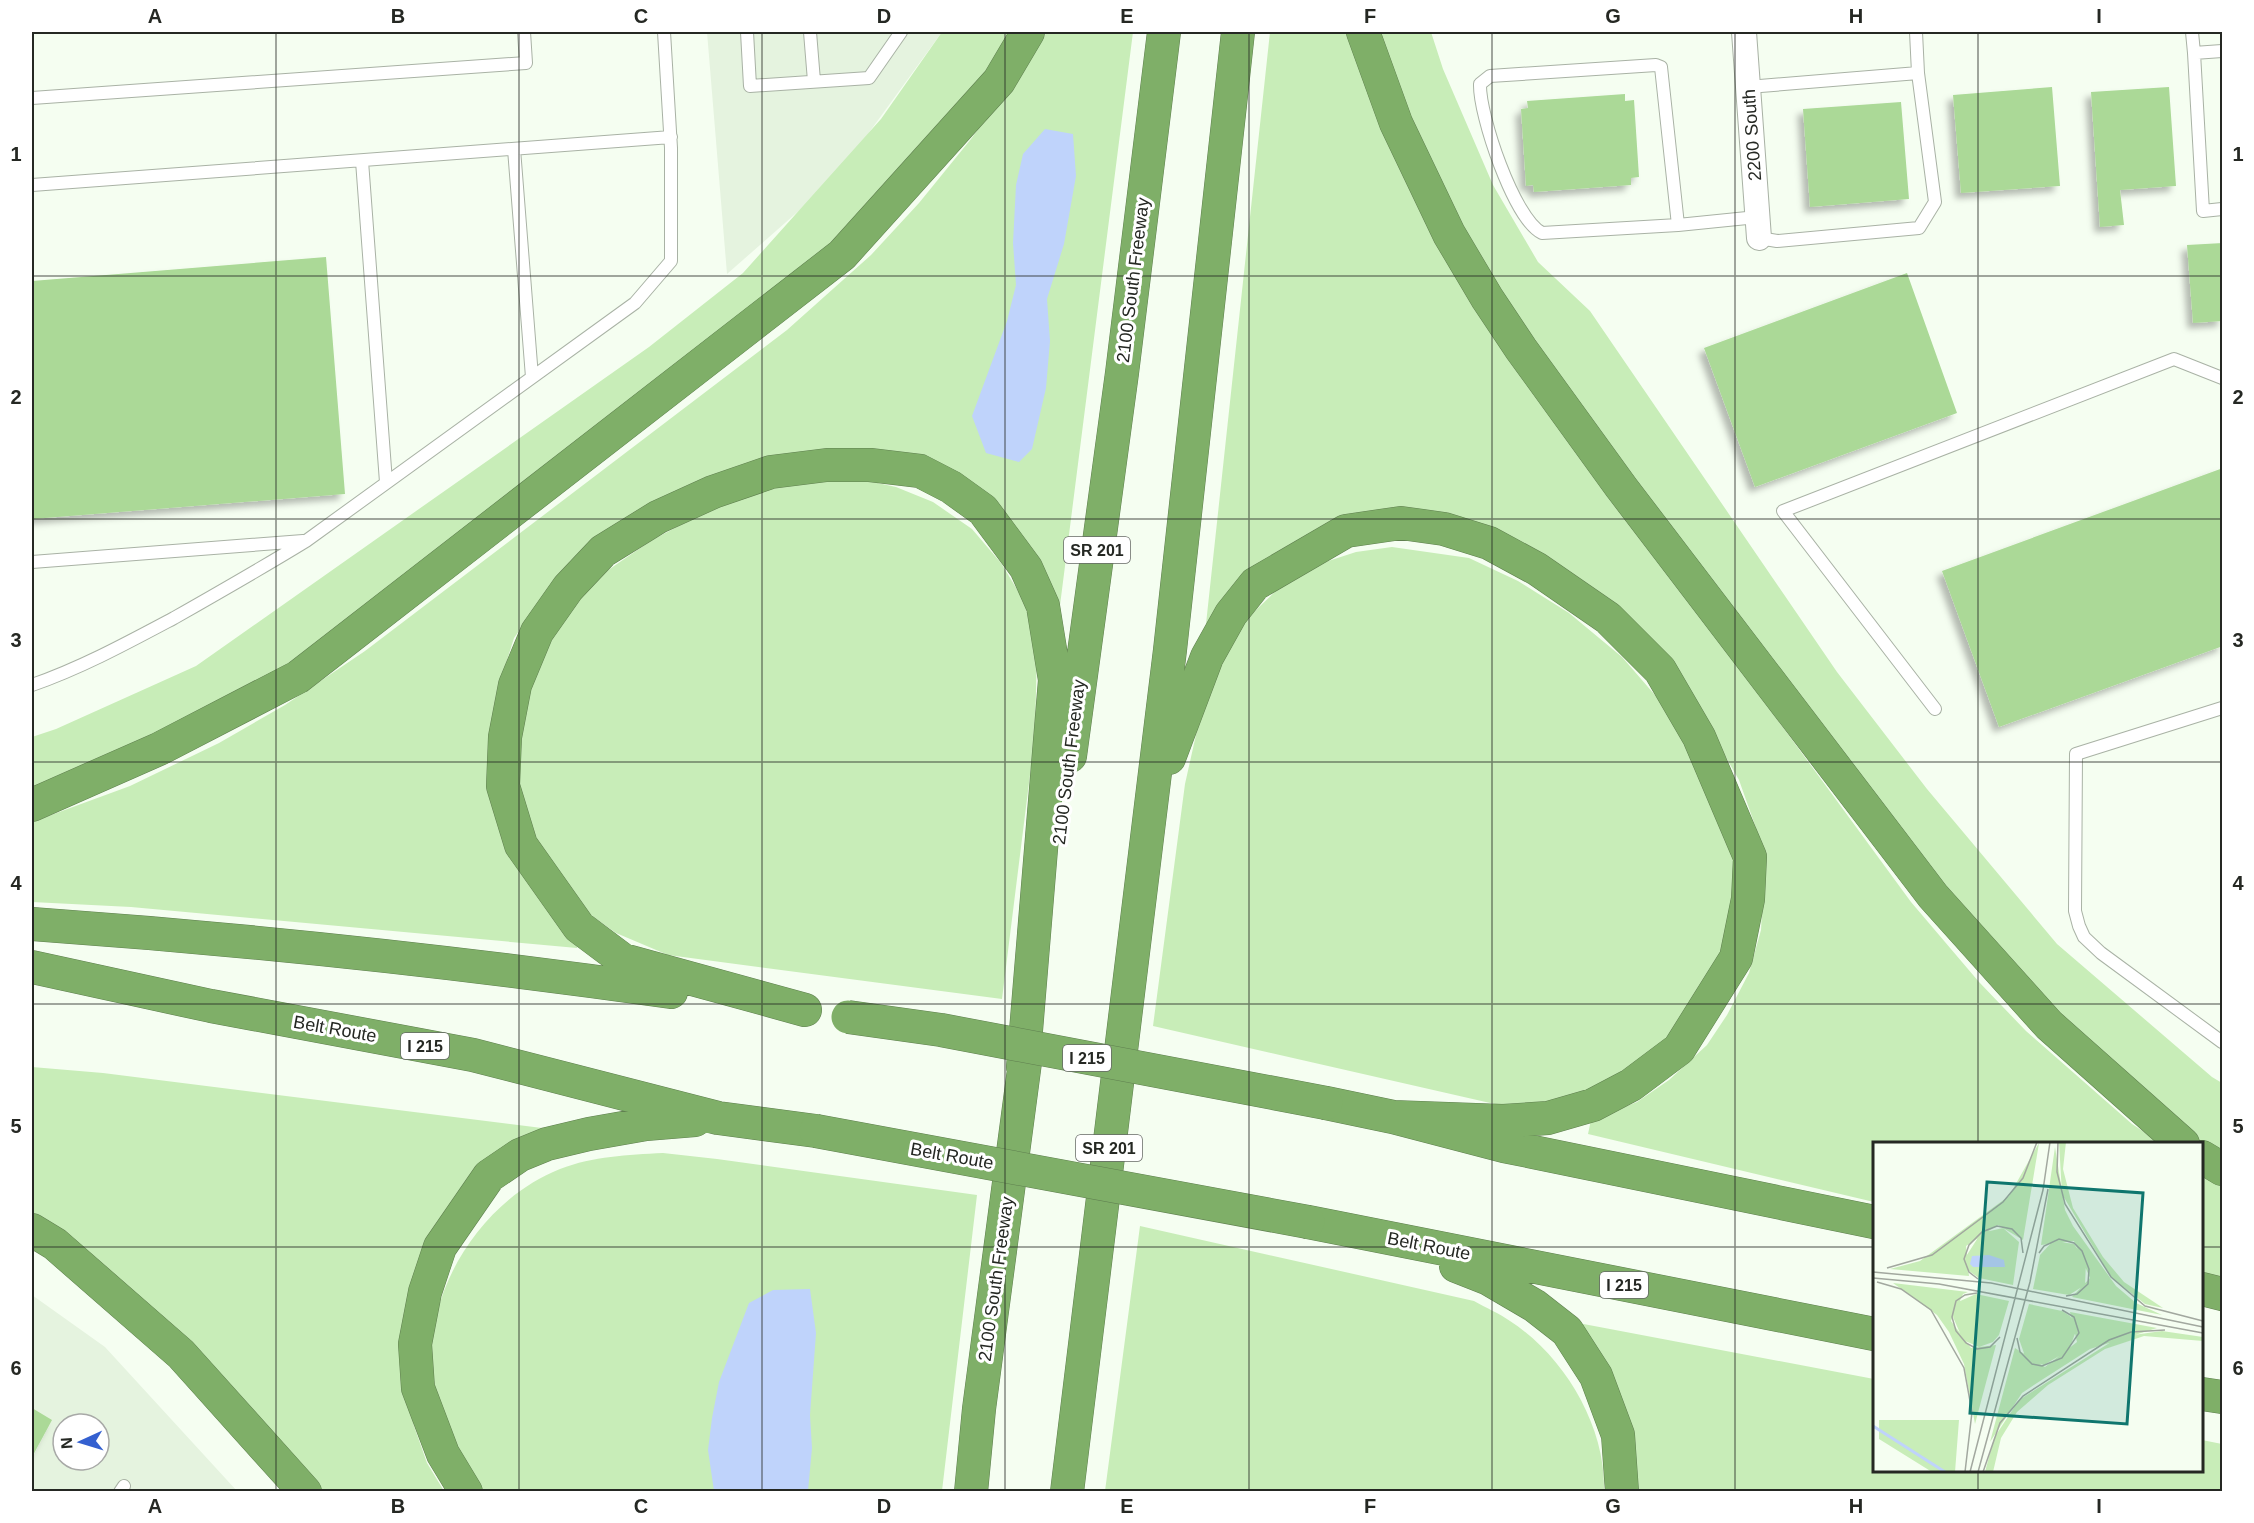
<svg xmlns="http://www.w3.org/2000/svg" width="2254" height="1523" viewBox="0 0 2254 1523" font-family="Arial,sans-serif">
  <defs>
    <filter id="shadow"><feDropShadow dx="-5.5" dy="5.5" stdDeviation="3" flood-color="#0004"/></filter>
  </defs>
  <rect width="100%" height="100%" fill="#f5fef1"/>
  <path fill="#e5f3df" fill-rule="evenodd" d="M707,32H942L836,178L727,274Z
    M32,1295L105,1347L237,1491H32ZM63,1424H99V1460H63Z"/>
  <path fill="#c8edb8" d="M942,32H1013L998,58L837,251L309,660L32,797V737L56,729L196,666L649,347L743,273L881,119Z
    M1047,32H1133L1058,621L986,509L824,454L553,583L514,638L496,695L490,738L578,934L577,948L131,907L32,902V822L130,786L219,743L285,705L365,651L787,330L871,255L919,203L971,139Z
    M1270,32H1349L1378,110L1752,685L1911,902L1979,982L2026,1031L2132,1124L2161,1143L1874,1144V1202L1588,1134L1591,1120L1637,1102L1669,1080L1707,1045L1727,1015L1749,973L1761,930L1764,870L1756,828L1739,780L1702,716L1562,578L1388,518L1222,603L1206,624Z
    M1378,32H1431L1443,69L1493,185L1538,262L1590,311L1837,672L1927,789L2057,944L2212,1077L2222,1083V1157L2200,1143L1950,912L1516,322L1463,233L1414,133Z
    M815,479H859L896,487L933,502L972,529L1001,563L1024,601L1037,648L1035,735L1002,999L668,955L616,933L585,911L532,837L518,791L514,752L545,635L598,577L652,540L711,509L777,487Z
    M1392,547L1469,558L1518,581L1569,613L1622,657L1661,702L1692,747L1734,839L1735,934L1694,1022L1581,1099L1499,1105L1153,1026L1185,784L1202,708L1239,626L1279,588L1316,565L1356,552Z
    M32,1067L103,1073L542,1128L541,1142L471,1197L407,1384L414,1426L427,1463L444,1491H311L32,1227Z
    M663,1153L717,1159L977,1195L942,1491L470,1492C465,1483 458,1474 455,1464C448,1446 445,1426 440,1407C437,1396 432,1383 431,1371C426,1288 482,1200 560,1169C594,1156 627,1155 663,1153Z
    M2202,1172L2222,1186V1281L2202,1276Z
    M1140,1226L1474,1301C1486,1308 1499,1313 1510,1321C1564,1356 1606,1426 1604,1491H1105Z
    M1573,1322L1874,1379V1470H2202V1440L2222,1444V1491H1628Z"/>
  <path fill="#bfd3fb" d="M1045,129L1073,134L1076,176L1064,244L1047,299L1050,341L1046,388L1032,449L1019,462L986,453L972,416L1007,321L1016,285L1013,243L1016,185L1023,154Z
    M810,1289L816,1333L810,1415L812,1448L808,1491H714L708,1450L712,1418L719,1382L749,1303L773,1290Z"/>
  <path fill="#abd997" filter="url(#shadow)" d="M2052,87L2060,186L1961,193L1953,95Z
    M2169,87L2176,186L2120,190L2124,225L2100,227L2091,92Z
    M1625,94V101L1634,100L1639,177L1631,178V185L1534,192L1533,185L1526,186L1521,109L1528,108L1527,101Z
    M1901,102L1909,199L1810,207L1803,109Z
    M2223,243V321L2193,323L2187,245Z
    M326,257L345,494L32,519V281Z
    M1907,273L1957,413L1755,487L1704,348Z
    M2223,468V646L1999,727L1942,571Z
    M32,1408L52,1420L32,1457Z"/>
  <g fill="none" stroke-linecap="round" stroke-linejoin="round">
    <g stroke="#a9b2a5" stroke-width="14">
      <path id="lane" d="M747,32L750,86L869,78L901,32
        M810,32L814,81
        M2192,32L2194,53
        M2222,51L2194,53L2203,211L2222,209
        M1748,87L1918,73L1916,32
        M32,98L526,63L524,32
        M514,149L532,377
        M362,161L386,482
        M32,185L671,137
        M1678,225L1661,67L1656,65L1490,76L1480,84C1479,115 1514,219 1542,233L1678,225L1757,217
        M1759,238L1777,241L1919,228L1935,202L1918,73
        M32,562L303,541
        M32,685C81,668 127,643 174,618C218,593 262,568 306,541L635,303L671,261V148L664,32
        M2222,708L2076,754L2075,911L2079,926L2084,937L2101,953L2222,1042
        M1935,709L1783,511L2174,359L2222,378
        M120,1492L124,1486"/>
    </g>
    <g stroke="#a9b2a5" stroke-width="26">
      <path id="street" d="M1744,32L1759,238"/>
    </g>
    <g stroke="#608050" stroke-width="34">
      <path id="highway" d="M1363,32L1396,123L1449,234L1487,298L1521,349L1621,487L1933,896L2049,1025L2183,1144
        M1070,756L1122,373L1164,32
        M1169,758L1207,657L1231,614L1255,584L1346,531L1401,523L1444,529L1489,543L1537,569L1608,618L1660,670L1699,737L1750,857L1748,899L1736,958L1679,1049L1631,1085L1593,1105L1548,1118L1503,1121L1393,1117
        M32,805L159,749L298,677L842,255L999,81L1028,32
        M32,924C245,939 459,962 671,992
        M32,967L211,1006L473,1055L718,1118L816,1131
        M805,1010L623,960L579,927L521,845L503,786L505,737L515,685L537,632L568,588L603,551L658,517L713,492L771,472L827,465H870L920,471L951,487L983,510L1026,568L1043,606L1055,680L1023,1067
        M1326,1103L1393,1117L1504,1146L1874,1222
        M2202,1157L2222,1169
        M1308,1222L1874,1334
        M32,1230L55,1244L181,1354L305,1492
        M1456,1266L1489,1279L1535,1306L1567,1331L1596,1376L1618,1435L1622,1492
        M2202,1289L2222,1294
        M2202,1394L2222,1397
        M466,1492L443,1454L418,1388L415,1344L425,1292L440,1247L489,1176L520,1155L547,1144L589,1134L646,1124L695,1120
        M971,1492L979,1409L1027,1047
        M1067,1492L1170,650L1238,32"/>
    </g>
    <use href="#lane" stroke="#fff" stroke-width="12"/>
    <use href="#street" stroke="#fff" stroke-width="24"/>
    <use href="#highway" stroke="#7faf68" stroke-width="33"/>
    <g stroke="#608050" stroke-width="34" stroke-linecap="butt">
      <path id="highway-bridge" d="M848,1017L941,1030L1326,1103
        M816,1131L1308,1222"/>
    </g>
    <use href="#highway-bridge" stroke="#7faf68" stroke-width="33"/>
  </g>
  <path fill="none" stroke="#252823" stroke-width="1.5" stroke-opacity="0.55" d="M276,32V1492M519,32V1492M762,32V1492M1005,32V1492M1249,32V1492M1492,32V1492M1735,32V1492M1978,32V1144M32,276H2222M32,519H2222M32,762H2222M32,1004H2222M32,1247H1874M2202,1247H2222M1978,1470V1492"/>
  <g text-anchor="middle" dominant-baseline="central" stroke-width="6" stroke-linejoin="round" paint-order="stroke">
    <g fill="#fff" stroke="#666865" stroke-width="1.5">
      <rect x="1064" y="537" width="66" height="26" rx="4.5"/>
      <rect x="401" y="1033" width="48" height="26" rx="4.5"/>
      <rect x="1063" y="1045" width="48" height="26" rx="4.5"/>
      <rect x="1076" y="1135" width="66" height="26" rx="4.5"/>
      <rect x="1600" y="1272" width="48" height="26" rx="4.5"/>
    </g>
    <g font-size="16" font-weight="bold" fill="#252823">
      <text x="1097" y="550">SR 201</text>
      <text x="425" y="1046">I 215</text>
      <text x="1087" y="1058">I 215</text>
      <text x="1109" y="1148">SR 201</text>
      <text x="1624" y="1285">I 215</text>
    </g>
    <g font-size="18" fill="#252823" stroke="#fff">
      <text transform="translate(1752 135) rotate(-94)">2200 South</text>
      <text transform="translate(1133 280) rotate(-83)">2100 South Freeway</text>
      <text transform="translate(1069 762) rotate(-83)">2100 South Freeway</text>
      <text transform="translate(335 1029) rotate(10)">Belt Route</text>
      <text transform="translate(952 1156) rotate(10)">Belt Route</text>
      <text transform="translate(1429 1246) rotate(11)">Belt Route</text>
      <text transform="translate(996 1279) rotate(-82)">2100 South Freeway</text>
    </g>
  </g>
  <g transform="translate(1873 1142)">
    <rect width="330" height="330" fill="#f5fef1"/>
    <path d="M186,0H193L190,27L200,66L230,115L251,140L290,166L272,162L238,135L189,52ZM166,1L150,98L125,83L93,104L96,134L17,127L47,119L136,54ZM182,5L192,68L200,84L243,144L263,161L289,173L199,155L217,136L201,99L168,103ZM130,86L146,100L140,143L106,136L96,129L92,116L108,91ZM180,99L201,102L213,120L212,143L196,153L160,147L167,113ZM20,141L95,150L90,152L78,179L98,206L123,203L102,282L91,222L76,190L64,173ZM103,152L136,159L126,193L120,200L106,205L90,198L80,175L85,160ZM156,162L189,169L197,174L204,186L196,208L171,223L153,217L146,197ZM197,170L284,186L217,207L164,241L149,251L117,300L142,206L172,225L204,200ZM289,189L330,195V199L271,194L232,207L175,243L144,270L128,296L120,330H112L121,296L146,258L246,195ZM6,278H86L82,330H59L6,297Z" fill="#c8edb8"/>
    <path d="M116,113L131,118L132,125H100L97,122L99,114Z" fill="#bfd3fb"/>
    <path fill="none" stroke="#bfd3fb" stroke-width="3" d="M0,284L72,330"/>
    <path fill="none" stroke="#a2a89f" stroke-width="1.5" d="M185,0L184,30L192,62L238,135L272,164L330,179M166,111L171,104L186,97L201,101L209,109L216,127L215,142L204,152L193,154M14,126L59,113L130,60L150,36L164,0M0,130L118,141L330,185M0,136L66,142L330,191M105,137L96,130L91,117L96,103L109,90L124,84L139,87L148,96L150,111M4,140L28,147L58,168L91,226L99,270L92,330M104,151L92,153L83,159L79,175L83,189L93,201L104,207L117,205L127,195M144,196L147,210L159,222L169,224L189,216L206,191L201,175L189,168M97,330L170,48L177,0M105,330L157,140L175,47M110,330L127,281L150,254L236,198L258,190L292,188"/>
    <path fill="#0f766e" fill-opacity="0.15" stroke="#0f766e" stroke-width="3" d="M114,40L270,51L254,282L97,271Z"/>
    <rect width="330" height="330" fill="none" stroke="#252823" stroke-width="3"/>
  </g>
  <rect width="2254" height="1523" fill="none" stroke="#ffffff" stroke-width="66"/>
  <g transform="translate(81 1442) rotate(266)"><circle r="28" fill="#ffffff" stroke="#a8a9a7" stroke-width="1.5"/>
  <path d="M0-4.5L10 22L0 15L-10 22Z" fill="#3460d0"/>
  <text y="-9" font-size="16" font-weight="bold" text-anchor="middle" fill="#252823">N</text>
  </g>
  <rect x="33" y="33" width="2188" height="1457" fill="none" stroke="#252823" stroke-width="2"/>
  <g font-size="20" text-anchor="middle" font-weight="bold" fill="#252823">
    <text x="155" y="23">A</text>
    <text x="398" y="23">B</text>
    <text x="641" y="23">C</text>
    <text x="884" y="23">D</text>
    <text x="1127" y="23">E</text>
    <text x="1370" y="23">F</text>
    <text x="1613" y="23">G</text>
    <text x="1856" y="23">H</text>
    <text x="2099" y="23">I</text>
    <text x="16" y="161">1</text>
    <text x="2238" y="161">1</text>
    <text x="16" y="404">2</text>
    <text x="2238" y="404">2</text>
    <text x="16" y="647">3</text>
    <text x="2238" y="647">3</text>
    <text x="16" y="890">4</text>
    <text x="2238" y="890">4</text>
    <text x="16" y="1133">5</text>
    <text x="2238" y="1133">5</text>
    <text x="16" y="1375">6</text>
    <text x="2238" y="1375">6</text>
    <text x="155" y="1513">A</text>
    <text x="398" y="1513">B</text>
    <text x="641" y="1513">C</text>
    <text x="884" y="1513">D</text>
    <text x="1127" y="1513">E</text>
    <text x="1370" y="1513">F</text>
    <text x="1613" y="1513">G</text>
    <text x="1856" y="1513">H</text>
    <text x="2099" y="1513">I</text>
  </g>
</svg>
